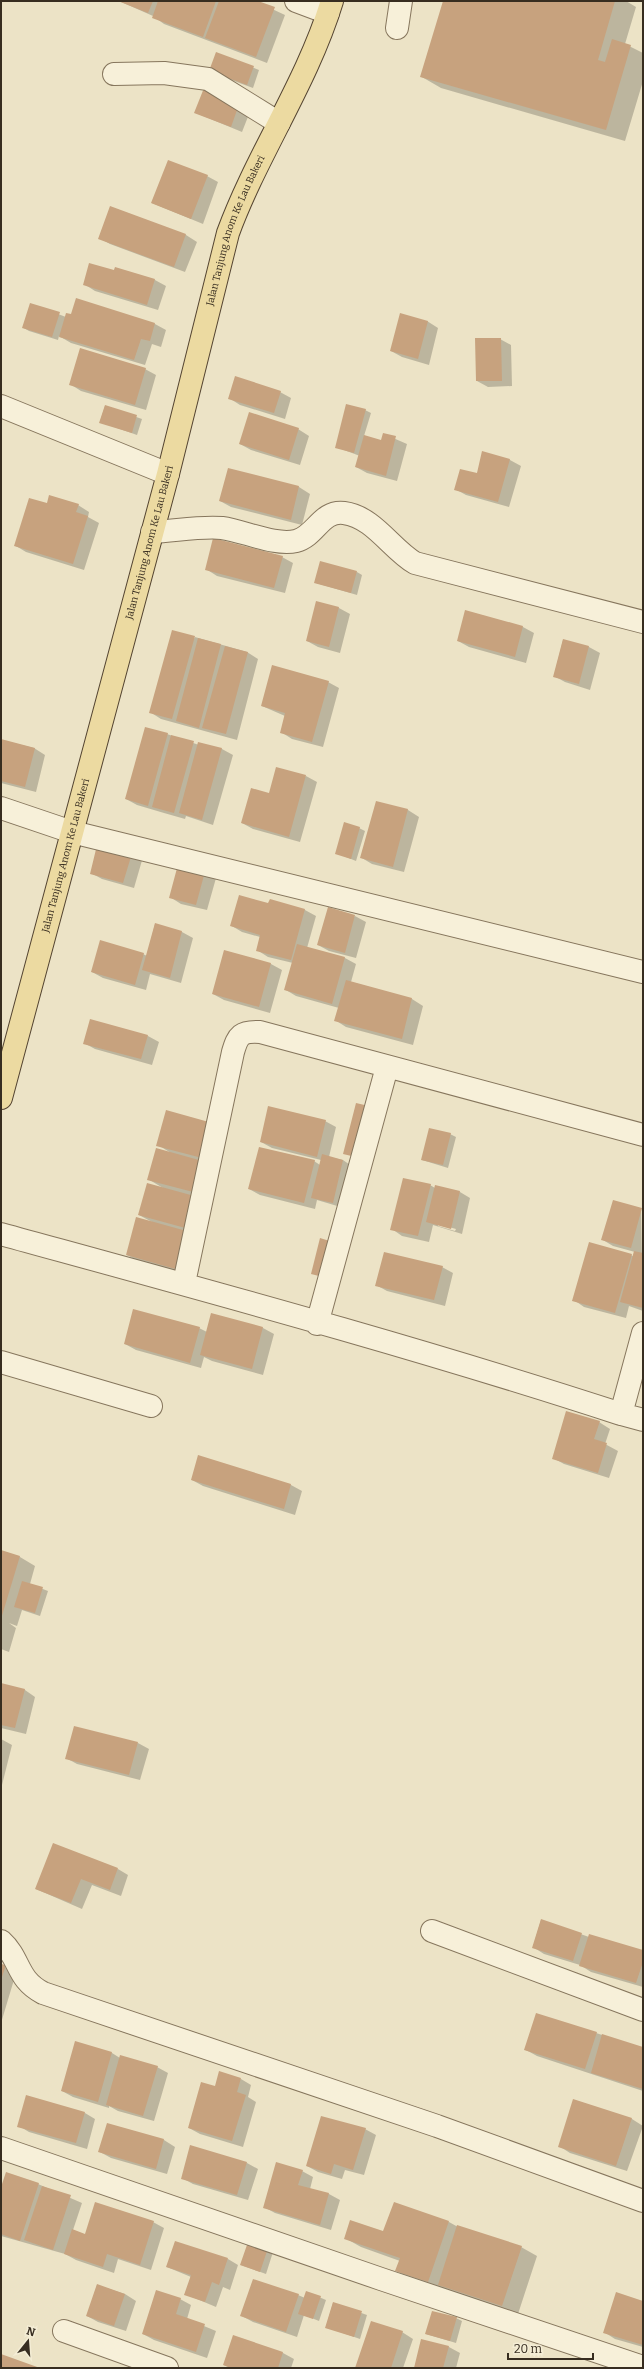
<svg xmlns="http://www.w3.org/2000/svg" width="644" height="2369" viewBox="0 0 644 2369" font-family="Bitter,serif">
  <rect width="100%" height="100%" fill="#ece3c6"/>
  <path fill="#0003" fill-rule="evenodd" d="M119,1H255L285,15L267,63L164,24L153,16Z
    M444,1H626L636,7L625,44L643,53V81L625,141L441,88L422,77Z
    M216,53L259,70L253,88L215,74Z
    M253,104L242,132L196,113Z
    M207,176L218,182L203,224L152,203Z
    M111,207L186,235L197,242L185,272L110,244L99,238Z
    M115,268L155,280L166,286L158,310L95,291L84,284L114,272Z
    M31,304L66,317L155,324L166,330L161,347L152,344L145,365L71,343L59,336L58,340L29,331L24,328Z
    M427,321L438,328L429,365L402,357L391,351Z
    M500,339L511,345L512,386L488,387L477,381Z
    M145,369L156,375L146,410L81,391L70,384Z
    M280,392L291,398L285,419L240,405L229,398Z
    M105,406L142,419L137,435L100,422Z
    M365,410L371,413L364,436L382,441L384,434L407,444L397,481L367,473L356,467L360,456L336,447Z
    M298,429L309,436L300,465L251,450L240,444Z
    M483,453L510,460L521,466L509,507L466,495L455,489L477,475Z
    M229,469L299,487L310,494L302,525L231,507L220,501Z
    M48,504L78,505L89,512L88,517L99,523L84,570L26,552L16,546Z
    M282,557L293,563L285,593L217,576L206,569Z
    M357,572L362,575L357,595L316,583Z
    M317,602L339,608L350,614L340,653L318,647L307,641Z
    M466,611L523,627L534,633L526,663L469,647L458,641Z
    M195,637L247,652L258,659L237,740L161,719L150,712Z
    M563,640L589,647L600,653L590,690L565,682L554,676Z
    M328,682L339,688L323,747L292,739L281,732L285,716L262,706Z
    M167,734L199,745V743L222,749L233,755L213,825L186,816L185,819L164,813L137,805L126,799Z
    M1,740L34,748L45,755L36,792L1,783Z
    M306,776L317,782L300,842L253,829L242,823L270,794Z
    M377,802L408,810L419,817L404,872L372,864L362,858Z
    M359,828L365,831L356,861L336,853Z
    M99,842L143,857L134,888L102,879L91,873Z
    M207,865L218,871L207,910L181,904L170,897Z
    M270,900L305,910L316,916L307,948L345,958L356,964L351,982L412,999L423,1006L413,1045L346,1027L335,1020L339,1008L296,996L286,990L293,963L268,957L257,950L260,937L242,932L232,926L269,905Z
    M355,916L366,922L356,958L329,951L318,945Z
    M155,924L182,932L193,938L181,983L150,974L146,990L103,978L92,972L143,954L147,956Z
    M225,951L271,964L282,970L270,1013L224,1000L213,994Z
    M148,1036L159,1042L152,1065L95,1049L84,1043Z
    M325,1121L336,1127L329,1157L343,1160L353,1167L344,1208L317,1200L315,1209L260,1195L249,1189L314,1161L320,1165L321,1160L272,1148L261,1142Z
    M215,1125L190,1275L138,1261L127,1255L152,1222L139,1215L163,1188L148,1179L171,1153L158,1145Z
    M450,1134L456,1137L448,1168L422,1160Z
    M430,1185L435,1188L460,1192L470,1198L462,1234L433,1225L429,1242L402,1236L392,1229ZM438,1224L456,1229L455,1231L438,1226Z
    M641,1209L643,1311L629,1306L626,1318L584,1307L574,1300L631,1255L634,1257L635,1252L613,1246L603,1240Z
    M442,1267L453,1273L445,1306L387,1291L376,1285Z
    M212,1314L263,1328L274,1334L263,1375L212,1361L204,1357L201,1368L136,1350L125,1344L199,1328L207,1332Z
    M599,1422L610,1429L605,1444L618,1451L609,1478L564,1464L553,1458Z
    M199,1457L291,1485L302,1491L295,1515L203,1486L192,1480Z
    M1,1551L20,1557L35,1566L30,1584L48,1591L40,1616L22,1610L17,1626L9,1623L16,1628L9,1652L1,1649Z
    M1,1684L25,1690L35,1697L26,1734L1,1728Z
    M1,1739L12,1745L1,1789Z
    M138,1743L149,1749L140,1780L77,1764L66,1758Z
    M118,1869L128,1875L121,1896L92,1885L82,1909L36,1889Z
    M541,1920L589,1937L643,1951V1987L591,1972L580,1965L544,1954L533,1947Z
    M1,1965L16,1973L1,2023Z
    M596,2033L643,2048V2091L537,2056L526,2050Z
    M76,2043L112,2053L120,2058L157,2067L168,2073L154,2121L118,2111L109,2106V2108L73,2097L62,2091Z
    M241,2079L251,2085L248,2097L256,2102L243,2147L200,2134L189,2128L215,2087Z
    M574,2100L632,2119L643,2126L627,2171L570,2153L559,2146Z
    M85,2113L95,2119L87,2149L29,2132L19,2126Z
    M108,2124L164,2140L175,2147L167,2174L111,2158L100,2152Z
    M365,2129L376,2135L364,2175L345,2170L342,2179L318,2172L307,2166Z
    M247,2163L258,2169L248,2200L193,2184L182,2178Z
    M302,2171L313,2177L310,2189L329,2194L340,2200L331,2230L275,2213L264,2207Z
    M38,2184L82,2203L73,2230L86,2235L153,2222L164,2228L151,2270L118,2259L114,2273L76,2260L65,2254L1,2236V2190Z
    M449,2222L458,2227L521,2247L537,2256L518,2314L455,2294L444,2288V2290L412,2280L397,2271L400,2261L361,2247L345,2238Z
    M249,2243L273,2252L266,2274L241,2265Z
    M228,2259L238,2265L230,2290L223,2287L216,2307L185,2294L191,2277L167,2267Z
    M97,2285L125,2294L136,2301L126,2331L98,2322L87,2316Z
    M307,2292L326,2300L319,2321L304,2315L297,2337L253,2322L242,2316L298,2295L305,2298Z
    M180,2299L191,2305L187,2319L216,2331L207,2358L154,2340L143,2334Z
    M643,2302V2347L615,2339L604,2332Z
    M333,2303L367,2315L360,2339L326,2327Z
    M456,2318L462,2321L456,2343L426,2334Z
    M402,2332L413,2339L403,2368H357Z
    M234,2337L283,2353L294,2359L291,2368H230L224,2365Z
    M422,2340L449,2347L460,2353L456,2368H415Z"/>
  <path fill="#c7a27e" d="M118,1H153L148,13Z
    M158,1H216L203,37L152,18Z
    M219,1H258L275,7L256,57L205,38Z
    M443,1H615L598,60L605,62L612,39L631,45L606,130L420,77Z
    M216,52L254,66L247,85L209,71Z
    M206,83L242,96L231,127L194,113Z
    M168,160L208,175L191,219L151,203Z
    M110,206L186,234L174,267L98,239Z
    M89,263L114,270L115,267L155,279L147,305L83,285Z
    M76,298L155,323L150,341L141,339L134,360L59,337L66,313L71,314Z
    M30,303L60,312L52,337L22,328Z
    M400,313L428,321L418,359L390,351Z
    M475,338H501L502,381H476Z
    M80,348L146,368L135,405L69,385Z
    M235,376L281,391L274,413L228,399Z
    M346,404L366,409L354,453L335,448Z
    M105,405L137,415L132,433L99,423Z
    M249,412L299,428L289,460L239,444Z
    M383,433L396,436L386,476L355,467L364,435L381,440Z
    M482,451L510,459L498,502L454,490L460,469L477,473Z
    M228,468L299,486L291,520L219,501Z
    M49,495L79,504L76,512L88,516L73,564L14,546L29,498L47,503Z
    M213,538L283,556L274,588L205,570Z
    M320,561L357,571L351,593L314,583Z
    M316,601L339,607L329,647L306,641Z
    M465,610L523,626L515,657L457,641Z
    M172,630L195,636L172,719L149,713Z
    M198,638L221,644L199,728L176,721Z
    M563,639L589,646L579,684L553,677Z
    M225,646L248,652L226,734L202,728Z
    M272,665L329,681L312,742L280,733L285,713L261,706Z
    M145,727L168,733L148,806L125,799Z
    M171,735L194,741L174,813L152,807Z
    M1,739L35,748L25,787L1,781Z
    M198,742L222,748L202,820L179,813Z
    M276,767L306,775L289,837L241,823L251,788L269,793Z
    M376,801L408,809L393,867L360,858Z
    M344,822L360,827L351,859L335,854Z
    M98,841L133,850L123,883L90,874Z
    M180,857L207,864L196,905L169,898Z
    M239,895L268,903L270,899L305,909L291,960L256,951L260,935L230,926Z
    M328,907L355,915L345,953L317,945Z
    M155,923L182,931L170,978L142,970Z
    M100,940L144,953L135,985L91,972Z
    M297,944L345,957L332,1004L284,990Z
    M224,950L271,963L259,1007L212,994Z
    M346,980L412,998L402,1039L334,1021Z
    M90,1019L148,1035L141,1059L83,1044Z
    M356,1103L373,1107L360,1158L343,1154Z
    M268,1106L326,1120L317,1157L260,1142Z
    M166,1110L216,1124L206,1159L156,1146Z
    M429,1128L451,1133L443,1165L421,1160Z
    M259,1147L315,1160L304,1203L248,1189Z
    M156,1148L206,1162L197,1193L147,1180Z
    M322,1154L343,1160L333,1203L311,1198Z
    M403,1178L431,1184L418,1236L390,1230Z
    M147,1183L198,1197L189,1229L138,1215Z
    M435,1185L460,1191L451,1229L426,1222Z
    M613,1200L642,1208L631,1248L601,1240Z
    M136,1217L190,1232L179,1270L126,1255Z
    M320,1238L336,1243L327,1278L311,1274Z
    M589,1242L632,1254L615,1313L572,1301Z
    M634,1251L643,1253V1308L620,1302Z
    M384,1252L443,1266L434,1300L375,1286Z
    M133,1309L200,1327L190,1363L124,1344Z
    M211,1313L263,1327L252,1369L200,1355Z
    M566,1411L600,1421L594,1439L607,1443L598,1473L552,1459Z
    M198,1455L291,1484L284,1509L191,1480Z
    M1,1550L20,1556L1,1619Z
    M22,1581L43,1587L35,1613L14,1607Z
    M1,1683L25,1689L15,1728L1,1725Z
    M74,1726L138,1742L129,1775L65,1759Z
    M53,1843L118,1868L110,1890L81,1879L71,1903L35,1889Z
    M541,1919L582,1933L573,1961L532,1948Z
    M589,1934L643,1950V1962L636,1983L579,1966Z
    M1,1964L6,1965L1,1980Z
    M536,2013L597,2032L585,2069L524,2050Z
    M602,2034L643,2047V2089L591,2073Z
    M75,2041L112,2052L98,2102L61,2091Z
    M120,2055L158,2066L143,2116L106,2105Z
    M219,2071L241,2078L237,2092L246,2095L232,2141L188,2128L201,2082L215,2086Z
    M26,2095L85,2112L76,2143L17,2127Z
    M573,2099L632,2118L616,2166L558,2147Z
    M321,2116L366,2128L353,2170L334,2164L331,2174L306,2166Z
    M107,2123L164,2139L156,2169L98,2152Z
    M190,2145L247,2162L237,2195L181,2179Z
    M276,2162L303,2170L298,2185L329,2193L320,2225L263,2208Z
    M6,2172L39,2183L20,2241L1,2234V2187Z
    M42,2186L71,2195L53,2250L24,2240Z
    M95,2202L154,2221L140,2265L107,2254L103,2267L64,2254L72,2229L85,2234Z
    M394,2202L449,2221L428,2282L395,2271L400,2258L344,2239L350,2220L383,2231Z
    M457,2225L522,2246L502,2306L438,2285Z
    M175,2241L228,2258L219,2285L212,2282L205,2302L184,2295L191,2275L166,2267Z
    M248,2242L268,2248L260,2272L240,2265Z
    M253,2279L299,2294L286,2332L240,2316Z
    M97,2284L125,2294L114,2326L86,2316Z
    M156,2290L181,2298L176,2314L205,2324L196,2352L142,2334Z
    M306,2291L321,2296L313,2319L298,2314Z
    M616,2292L643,2301V2345L603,2333Z
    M333,2302L362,2311L354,2337L325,2328Z
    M432,2311L457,2317L450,2341L425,2334Z
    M371,2321L403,2331L391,2368H355Z
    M233,2335L283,2352L278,2368H231L223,2365Z
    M421,2339L449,2346L443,2368H414Z
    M1,2354L40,2368H1Z"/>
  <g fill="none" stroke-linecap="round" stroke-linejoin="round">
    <g stroke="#86765d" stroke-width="24">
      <path id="minor" d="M296,1L328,13
        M397,28L401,1
        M114,74L164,73L208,79L279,123
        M1,406L168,474
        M152,532C175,531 200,526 222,528C244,531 275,546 296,541C316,536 321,510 344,513C374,517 391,549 415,563L643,622
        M1,808L72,832L643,972
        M1,1234C208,1291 416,1347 621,1414
        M184,1283L233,1052C238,1035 241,1031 260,1032L643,1135
        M317,1324L387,1067
        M643,1333L621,1414L643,1420
        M1,1362L151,1406
        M432,1931L643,2010
        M1,1941C21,1959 16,1979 43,1993L437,2126L643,2201
        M1,2148L381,2279L643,2367
        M64,2331L167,2368"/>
    </g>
    <g stroke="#544431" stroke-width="24">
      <g id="major">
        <path id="s1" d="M1,1098L168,474L228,233C257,154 307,83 332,1"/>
      </g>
    </g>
    <use href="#minor" stroke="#f7f0d9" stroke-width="22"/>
    <use href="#major" stroke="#ecdaa1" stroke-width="22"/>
  </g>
  <g text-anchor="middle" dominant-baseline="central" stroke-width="3.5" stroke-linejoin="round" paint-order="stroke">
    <g font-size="10" fill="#372d20" stroke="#f4edd5">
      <text stroke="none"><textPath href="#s1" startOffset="899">Jalan Tanjung Anom Ke Lau Bakeri</textPath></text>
      <text stroke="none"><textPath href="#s1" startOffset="575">Jalan Tanjung Anom Ke Lau Bakeri</textPath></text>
      <text stroke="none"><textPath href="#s1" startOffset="251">Jalan Tanjung Anom Ke Lau Bakeri</textPath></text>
    </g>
  </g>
  <rect width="644" height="2369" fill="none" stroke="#372d20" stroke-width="4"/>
  <g transform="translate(28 2341) rotate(17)" stroke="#f4edd5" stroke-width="3" paint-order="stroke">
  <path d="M0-3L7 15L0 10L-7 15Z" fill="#372d20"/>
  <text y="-6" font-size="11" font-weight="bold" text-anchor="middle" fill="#372d20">N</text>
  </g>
  <path d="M508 2353v6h85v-6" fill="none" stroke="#372d20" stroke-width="2"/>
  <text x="514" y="2353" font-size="12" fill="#372d20" stroke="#f4edd5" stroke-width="3" paint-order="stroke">20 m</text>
</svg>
